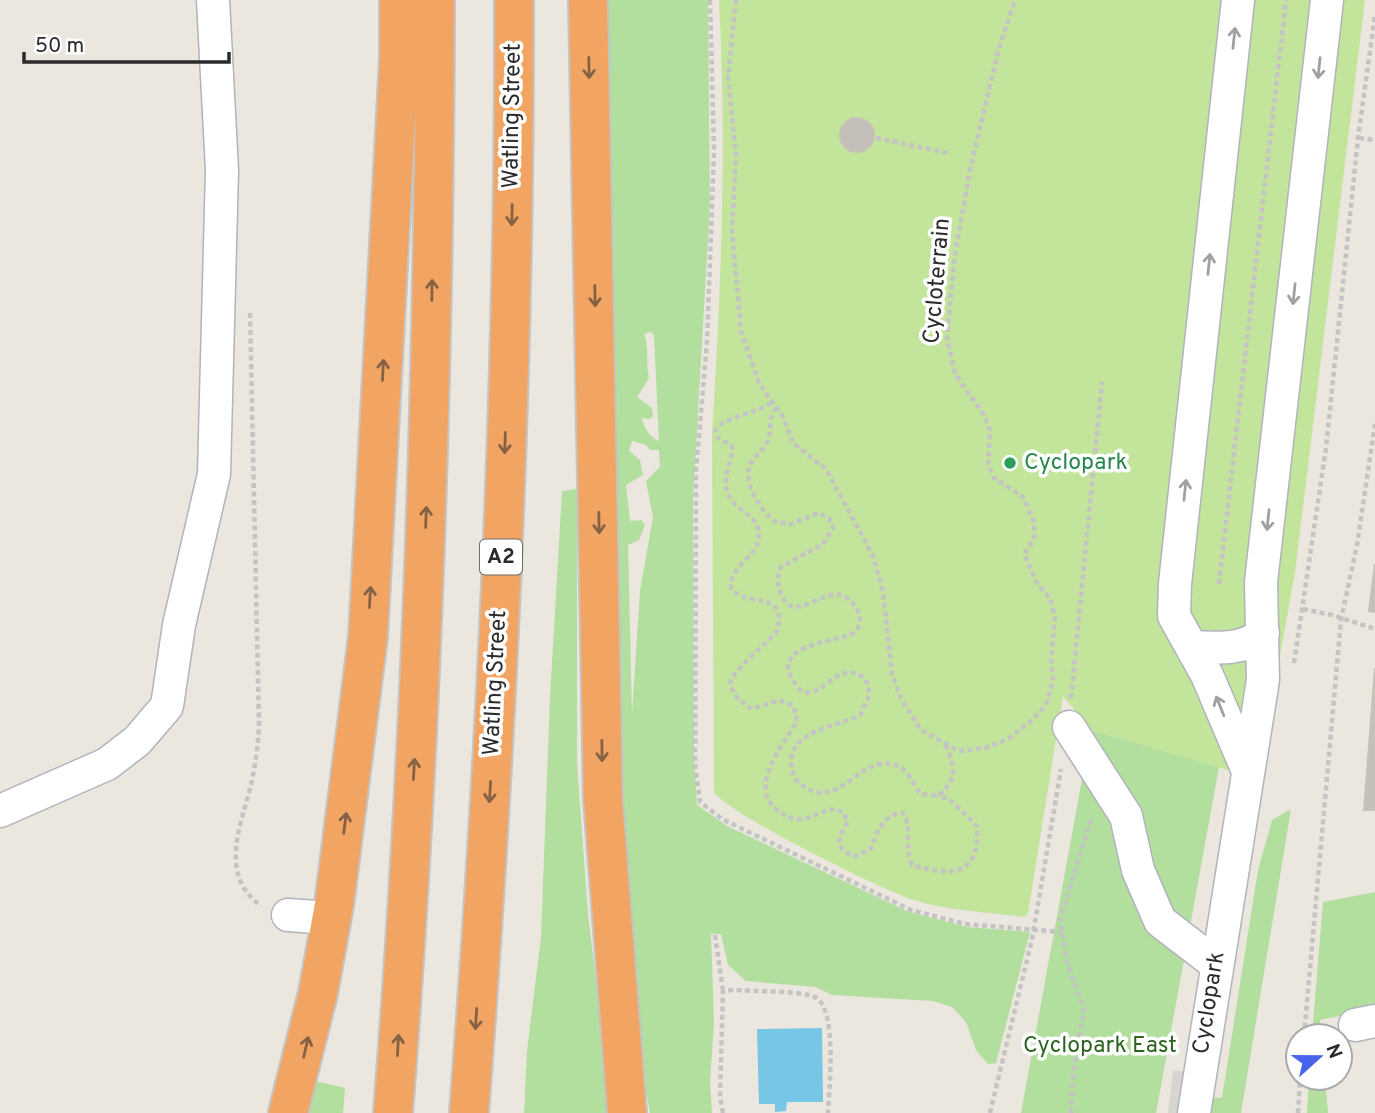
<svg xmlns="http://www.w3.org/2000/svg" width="1375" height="1113" viewBox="0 0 1375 1113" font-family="Overpass,sans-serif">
  <rect width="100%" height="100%" fill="#ebe6de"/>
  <path fill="#b2de9e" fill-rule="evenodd" d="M605,0H708L710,204L693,499L694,758L697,805L727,826L907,911L967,927L1030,932L996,1063L988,1064L976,1050L966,1022L952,1007L933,1001L832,995L815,987L746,981L728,965L721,934H711L714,1021L710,1083L712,1113H650L641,1062L622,852ZM651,332L654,335L659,441C650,438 643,426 642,418L649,419L653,416L652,408L637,397L649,378C645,362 650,349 644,334ZM632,441L646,445L650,450H659L660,467L646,481L653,517L640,591L632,714L628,545L639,540L645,525L641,520L630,521L626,485L643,475L640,460L629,451Z
    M577,489V764L588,914L612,1113H524L527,1051L541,937L550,698L562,491Z
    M1091,730L1219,767L1156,1113H1021Z
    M1291,809L1241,1113H1206L1208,1097L1222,1098L1258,870L1272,820Z
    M1375,892V1009L1320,1020L1321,1036H1312L1323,902Z
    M1309,1078H1325L1328,1113H1307Z
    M307,1079L345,1088L343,1113H298Z"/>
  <path fill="#c3e49b" d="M719,0H1365L1295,572L1258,779L1091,730L1063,696L1028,913L1024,917C989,912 951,911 917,901C885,892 730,815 714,792L712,435C721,289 727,146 719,0Z"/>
  <path fill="#d8d5d0" d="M1173,1071H1187L1182,1113H1168Z"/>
  <path fill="#78c6e6" d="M822,1028L823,1102H787L786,1111L775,1112V1104H759L757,1029Z"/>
  <path fill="#c4c0b9" stroke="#c7c2b7" stroke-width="2" d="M840 135a17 17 0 1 1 34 0a17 17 0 1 1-34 0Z
    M1375,564V612L1369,611Z
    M1375,668V810H1364Z"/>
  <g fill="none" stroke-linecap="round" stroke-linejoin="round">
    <g stroke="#b1b3bd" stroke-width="35">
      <path id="minor" d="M1238,0L1175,584L1174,616L1207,675L1247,769
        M1192,647C1216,648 1244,651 1263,633
        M1069,727L1126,816L1138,870L1160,921L1216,964
        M0,811L107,764L137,741L167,706L179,625L214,474L222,170L213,0
        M288,915L331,918
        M1355,1025L1375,1021
        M1194,1113L1263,680L1261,582L1327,0"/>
    </g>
    <g stroke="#c4c4c4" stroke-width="42">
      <path id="highway" d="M588,0L603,799L627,1113
        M288,1113L318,993L334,905L368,637L399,59V0
        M393,1113C422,743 434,371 435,0
        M469,1113C497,743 515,371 514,0"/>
    </g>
    <path stroke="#c4c4c4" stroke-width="4.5" stroke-dasharray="5 3.5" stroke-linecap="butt" d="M710,0L714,152L707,342L696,470L695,764L700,802L722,819L911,910L965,924L1061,932
      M736,0L728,78L736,155L732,231L741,331L759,383L783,417L793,443L826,469L873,556L883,592L892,674L901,699L921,730L959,751L985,748L1008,739L1029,723L1046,705L1053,682L1051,660L1055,617L1050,598L1038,585L1024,554L1034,539V522L1023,497L994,478L988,464L990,430L984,415L955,374L947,337L955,254L970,170L999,48L1015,0
      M876,138L948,153
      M1359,138L1375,140
      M250,313L259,725C258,744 256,762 252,780C243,822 216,873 261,906
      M771,403C757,413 721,418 716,430L718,438L732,446C733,462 721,478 728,494C735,512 760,514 759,537C757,558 730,565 731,588C745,609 791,588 776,633C766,644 730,672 730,685L738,699L752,709L779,700L792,705L797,715L796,723C782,746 748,787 777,810C785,816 792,820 802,819C818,817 826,805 843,812L848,822C837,837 835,851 855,856L871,849C877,832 884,813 903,813C913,829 904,847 912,865C952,877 980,876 977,826L949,799L937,796
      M777,408C766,418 773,431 767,443C762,452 754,456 750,465C743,484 761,512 776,522L791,524L818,513L829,518L833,528L823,544L781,567C777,575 777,583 780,592C793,626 819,590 840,595C857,599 870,627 849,635C833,642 766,645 796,685C817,713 837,652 866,680L870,694L860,715C834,728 773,733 796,780C839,822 861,744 901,768C910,773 914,787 921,794L937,796C958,781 956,766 945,745
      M1219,584L1286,0
      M1303,609L1332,615L1375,629
      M1294,663L1326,448L1358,138L1375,15
      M1071,698L1102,382
      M715,935L723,991
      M1304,1036L1341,620L1357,545L1375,424
      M723,1113L720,1097L723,991L733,990C749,991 804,991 815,997C838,1009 829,1089 828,1113
      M990,1113L1032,939L1061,769
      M1071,1113L1073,1073L1084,1010L1067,962L1060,920L1092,816
      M1298,1113L1300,1078"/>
    <use href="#minor" stroke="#fff" stroke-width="32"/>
    <use href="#highway" stroke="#f2a562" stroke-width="38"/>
  </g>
  <defs><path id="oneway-shaft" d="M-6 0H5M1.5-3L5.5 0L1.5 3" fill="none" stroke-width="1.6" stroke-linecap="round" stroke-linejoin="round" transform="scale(1.75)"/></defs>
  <g stroke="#a0a0a0">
    <use href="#oneway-shaft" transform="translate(1234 38) rotate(-84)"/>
    <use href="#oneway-shaft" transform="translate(1319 68) rotate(96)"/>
    <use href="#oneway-shaft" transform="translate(1209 264) rotate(-84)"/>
    <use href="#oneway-shaft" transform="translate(1294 294) rotate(96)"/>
    <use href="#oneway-shaft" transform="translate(1185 490) rotate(-84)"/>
    <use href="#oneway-shaft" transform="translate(1268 520) rotate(96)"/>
    <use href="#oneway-shaft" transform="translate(1220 706) rotate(-112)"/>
  </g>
  <g stroke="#856244">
    <use href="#oneway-shaft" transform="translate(589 68) rotate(89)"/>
    <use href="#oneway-shaft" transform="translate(512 215) rotate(91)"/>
    <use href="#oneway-shaft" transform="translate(432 290) rotate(-89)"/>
    <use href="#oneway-shaft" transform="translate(595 296) rotate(89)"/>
    <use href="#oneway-shaft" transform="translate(383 370) rotate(-87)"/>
    <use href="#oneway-shaft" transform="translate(505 443) rotate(92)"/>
    <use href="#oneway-shaft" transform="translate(426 517) rotate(-88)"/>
    <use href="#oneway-shaft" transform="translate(599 523) rotate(89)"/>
    <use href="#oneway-shaft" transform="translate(370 597) rotate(-87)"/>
    <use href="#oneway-shaft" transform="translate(602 751) rotate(89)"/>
    <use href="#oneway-shaft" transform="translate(414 769) rotate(-87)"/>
    <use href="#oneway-shaft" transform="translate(490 792) rotate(93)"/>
    <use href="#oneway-shaft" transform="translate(345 823) rotate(-83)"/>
    <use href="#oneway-shaft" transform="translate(476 1019) rotate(94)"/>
    <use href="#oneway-shaft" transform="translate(398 1045) rotate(-87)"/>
    <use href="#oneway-shaft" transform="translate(306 1047) rotate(-77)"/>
  </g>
  <circle fill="#2e9e5b" stroke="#fff" stroke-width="2.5" cx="1010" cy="463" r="7"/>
  <g text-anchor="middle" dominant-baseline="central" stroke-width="7" stroke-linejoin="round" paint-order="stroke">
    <rect fill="#fff" stroke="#6b6b6b" stroke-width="2" x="480" y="539.5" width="42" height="35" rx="5"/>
    <g font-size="21" font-weight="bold" fill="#2b2b2b">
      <text x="501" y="557">A2</text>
    </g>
    <g font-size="23" fill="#2b2b2b" stroke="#fff">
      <text transform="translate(513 116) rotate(-89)">Watling Street</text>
      <text transform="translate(938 281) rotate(-85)">Cycloterrain</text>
      <text transform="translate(496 683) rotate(-87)">Watling Street</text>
      <text transform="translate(1210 1003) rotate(-81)">Cyclopark</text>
    </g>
    <g font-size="23" fill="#27864d" stroke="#fff" text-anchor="start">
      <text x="1024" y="463">Cyclopark</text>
    </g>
    <g font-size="23" fill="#2b631f" stroke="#fff">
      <text x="1100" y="1046">Cyclopark East</text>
    </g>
  </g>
  <g transform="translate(1319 1057) rotate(69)"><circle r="33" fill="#ffffff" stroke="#aaaaaa" stroke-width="2"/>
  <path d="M0-5L12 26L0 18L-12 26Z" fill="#4963ed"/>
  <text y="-10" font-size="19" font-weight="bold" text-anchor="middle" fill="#2b2b2b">N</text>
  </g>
  <path d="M24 52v10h205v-10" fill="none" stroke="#2b2b2b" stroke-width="3.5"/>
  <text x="35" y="52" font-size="21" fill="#2b2b2b" stroke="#ffffff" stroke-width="5" paint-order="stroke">50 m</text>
</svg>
